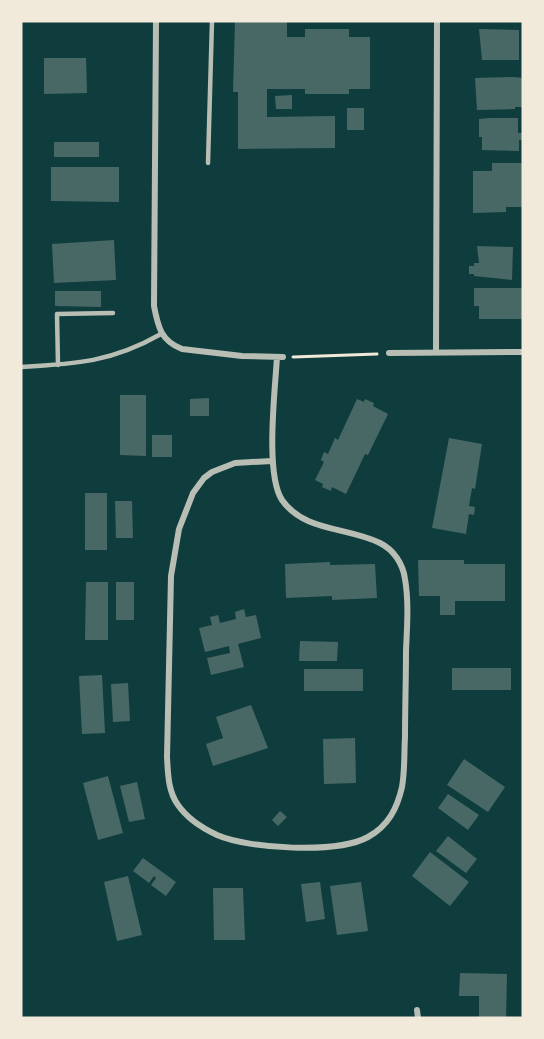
<svg xmlns="http://www.w3.org/2000/svg" width="544" height="1039" viewBox="0 0 544 1039" font-family="Poppins,sans-serif">
  <rect width="100%" height="100%" fill="#0f3d3e"/>
  <path fill="#486865" d="M235,21H287V37H305V29H349V37H370V89H349V94H305V89H267V117L335,116V148L238,149V92H233Z
    M479,29L519,30V60H482Z
    M44,58H86L87,93L44,94Z
    M514,77L523,78V107H515V109L477,110L475,78Z
    M292,95V109H276L275,96Z
    M347,108H364V130H347Z
    M490,118H518V133H522V140H519V151L482,150V137H479V119Z
    M54,142H99V157H54Z
    M492,163H523V207H506V212L473,213V171H492Z
    M51,167H119V202L51,201Z
    M114,240L116,280L54,283L52,244Z
    M477,246L513,247L512,280L474,276V274H469V266H474V263H479Z
    M474,288H523V319H479V306H474Z
    M55,291H101V307L55,306Z
    M120,395H146V456L120,455Z
    M209,398V416H190V399Z
    M357,399L364,402L365,399L374,403L373,406L388,414L368,455L365,454L346,494L332,487L331,491L322,487L323,484L315,480L324,462L321,460L324,452L328,454L335,438L338,440Z
    M152,435H172V457H152Z
    M449,438L482,444L475,489L472,488L469,506L475,507L474,515L469,514L466,534L432,528Z
    M85,493H107V550H85Z
    M115,501H132L133,538H116Z
    M418,560H464V564H505V601H455V615H440V596H419Z
    M330,562V565L375,564L377,598L332,600V596L286,598L285,564Z
    M86,582H108V640H85Z
    M116,582H134V620H116Z
    M244,609L246,617L256,615L261,638L238,644L244,667L211,675L207,658L230,653L229,646L205,652L199,628L212,625L210,617L218,615L220,623L236,619L235,612Z
    M300,641L338,642L337,661H299Z
    M452,668H511V690H452Z
    M304,669H363V691H304Z
    M102,675L105,733L82,734L79,676Z
    M128,683L130,721L113,722L111,684Z
    M251,705L268,748L213,766L206,744L223,738L216,717Z
    M355,738L356,783L324,784L323,739Z
    M464,759L505,787L488,812L447,785Z
    M108,776L123,833L98,840L83,783Z
    M137,782L145,819L129,822L120,786Z
    M448,794L479,815L468,830L438,808Z
    M280,811L287,817L278,826L272,820Z
    M448,836L477,859L466,873L436,851Z
    M430,852L469,882L450,906L412,876Z
    M143,858L176,882L166,896L151,885L156,878L154,876L149,883L133,871Z
    M128,876L142,935L117,941L104,882Z
    M320,882L325,919L306,922L301,884Z
    M361,882L368,931L337,935L330,886Z
    M213,888H243L245,940H214Z
    M460,973L507,974L506,1018H479V996H459Z"/>
  <g fill="none" stroke-linecap="round" stroke-linejoin="round">
    <path stroke="#f1e9da" stroke-width="3" d="M293,357L377,354"/>
    <path stroke="#b8beb3" stroke-width="4.5" d="M208,163L212,21
      M58,365L57,314L113,313
      M21,367C76,364 112,362 161,334"/>
    <path stroke="#b8beb3" stroke-width="6" d="M156,21L154,306C158,327 161,341 182,349L242,356L283,357
      M436,352L437,21
      M389,353L523,352
      M272,461L235,463L212,472L204,478L193,493L179,529L171,576L167,757C168,774 168,791 178,805C187,818 202,828 217,835C249,849 337,854 368,837C388,826 397,809 402,787C405,770 404,753 405,737C405,708 406,680 406,651C407,627 409,602 405,579C403,564 394,550 380,543C349,527 304,532 282,500C265,474 275,391 277,357
      M417,1010L418,1018"/>
  </g>
  <rect width="544" height="1039" fill="none" stroke="#f1e9da" stroke-width="45"/>
</svg>
